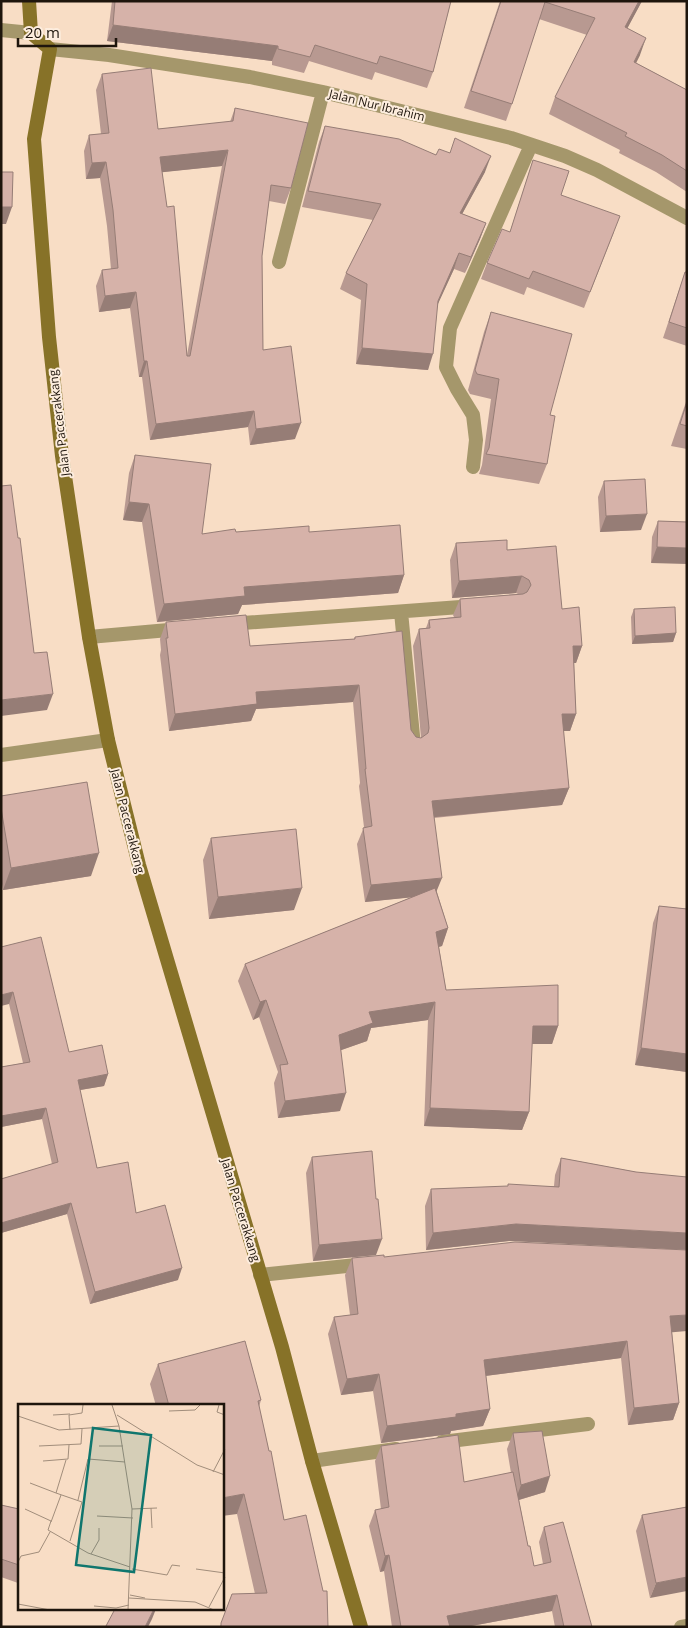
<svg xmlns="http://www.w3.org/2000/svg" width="688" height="1628" viewBox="0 0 688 1628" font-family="'Open Sans',sans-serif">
  <rect width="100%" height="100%" fill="#f8ddc5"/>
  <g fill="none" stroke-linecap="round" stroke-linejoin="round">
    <path stroke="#a5976b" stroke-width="14" d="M1,30L31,33
      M50,49L109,55L250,77L323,92L511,138L565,156L597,170L687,218
      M279,262L323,92
      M473,467L476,440L473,415L457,389L446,367L450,328L531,145
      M401,612L414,746
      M229,624L474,606
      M89,637L180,629
      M1,755L108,740
      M260,1275L366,1264
      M442,1442L588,1424
      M312,1461L396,1449
      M681,1627L687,1626"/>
    <path stroke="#877228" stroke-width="14" d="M29,1L31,33L50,49L34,139L49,337L62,456L89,637L108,740L139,865L282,1347L312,1461L361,1627"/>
  </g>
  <path fill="#b89991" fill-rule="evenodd" d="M112,1H451L433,72L427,88L375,72L372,80L309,61L304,73L272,65V61L107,41Z
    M500,1H642L627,28L640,55L636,63L687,90V192L656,172L619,153L620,150L549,114L555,97L587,35L539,19L512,104L506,121L464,108Z
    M102,74L158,129L230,122L235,108L291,188L285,204L269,201L262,256L263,350L295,439L250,445L248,427L150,440L142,377H139L130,308L99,312L96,286L102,270L111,269L107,226L100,178L86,179L84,151L89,135L101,134L96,90ZM222,166L187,355L162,172Z
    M325,126L436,155L485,172L462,214L486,223L480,239L465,273L454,269L437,305L428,370L356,364L361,300L340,289L346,273L373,220L302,207L319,142Z
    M533,160L561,195L614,232L584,308L527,287L524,295L481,279L487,263L510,232Z
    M685,272H687V346L663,338Z
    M491,312L550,415L547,464L539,484L479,474L482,465L491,399L470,394L468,390L484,332Z
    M687,399V449L671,446Z
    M135,455L202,534L236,532H309L404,575L398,593L242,605L238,614L157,622L142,522L123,520L129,473Z
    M604,481L641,530L600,532L598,497Z
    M658,521L687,522L651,563L652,537Z
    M456,543L507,550L562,609L582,646L576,663H574L576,714L570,731H563L569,788L562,805L434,818L437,892L448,928L442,946L439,947L446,990L558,1026L552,1044H532L529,1112L522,1130L424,1126L428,1020L371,1028L367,1041L341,1050L340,1111L278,1118L274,1083L278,1072L259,1017L253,1020L238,981L245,964L412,897L365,902L357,844L364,827L359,786L360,783L353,702L256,709L251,721L169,731L160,655L161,650L160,639L166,622L250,646L354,639L355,637L411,730L416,737L421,738L413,646L419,629L426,628L429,620L454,617L453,615L460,599L518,594L516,593L452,598L450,560Z
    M634,609L676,633L673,642L632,644L631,617Z
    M1,796L91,876L3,890L1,878Z
    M211,838L294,910L209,919L203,860Z
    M659,906L687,909V1072L635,1065L653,923Z
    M1,947L69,1052L108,1074L104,1086L80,1090L97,1168L136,1213L178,1280L90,1304L67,1214L1,1233V1179L52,1164L42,1119L1,1127V1067L23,1063L9,1004Z
    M312,1157L376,1255L313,1261L306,1173Z
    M561,1158L636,1172L509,1241L426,1250L425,1206L431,1189L554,1186L555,1175Z
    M384,1257L672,1332L679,1403L673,1420L628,1425L621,1358L485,1376L490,1409L483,1426L451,1431L450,1434L381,1443L373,1391L341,1395L328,1334L334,1317L350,1315L345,1275L352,1258Z
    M158,1364L261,1400L259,1407L284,1520L328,1627H220L232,1594H255L237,1514L222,1406H156L150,1384Z
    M513,1433L545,1492L519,1500L528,1546L534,1566L543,1564L539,1542L544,1527L592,1627H555L552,1611L466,1627H392L384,1571L380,1572L369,1526L375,1510L381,1509L375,1461L381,1446L464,1482L511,1473L507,1449Z
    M1,1505L19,1509L18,1583L1,1577Z
    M687,1507L650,1598L636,1531L642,1515Z"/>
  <path fill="#967d76" d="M639,1H642L619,44L625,27Z
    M113,25L278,46L272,61L107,41Z
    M646,38L640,55L628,79L634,62Z
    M228,150L222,166L155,173L160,157Z
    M491,156L485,172L454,229L460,213Z
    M106,162L100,178L86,179L92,163Z
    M1,207H12L6,224H1Z
    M486,223L480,239L465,273L471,257Z
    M459,253L454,269L432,317L438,301Z
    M136,292L130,308L99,312L105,296Z
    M362,348L433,354L428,370L356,364Z
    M144,361H147L142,377H139Z
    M254,411L248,427L150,440L156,424Z
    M301,423L295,439L250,445L256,429Z
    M129,502L149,504L142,522L123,520Z
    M647,514L641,530L600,532L606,516Z
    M657,547L687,548V564L651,563Z
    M404,575L398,593L242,605L238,614L157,622L164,604L244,587Z
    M522,576L516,593L452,598L459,581Z
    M676,633L673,642L632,644L635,636Z
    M573,646H582L576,663H567Z
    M359,685L353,702L256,709L251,721L169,731L175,714L256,692Z
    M53,694L47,710L1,716V700Z
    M562,714H576L570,731H556Z
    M569,788L562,805L425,818L432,801Z
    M99,853L91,876L3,890L11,868Z
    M442,878L435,895L365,902L371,885Z
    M302,888L294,910L209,919L218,897Z
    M448,928L442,946L430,949L436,932Z
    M13,992L9,1004L1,1006V995Z
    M266,1000L259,1017L253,1020L260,1002Z
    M435,1002L428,1020L371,1028L367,1041L333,1053L339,1035L369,1012Z
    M533,1026H558L552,1044H526Z
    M641,1048L687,1054V1072L635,1065Z
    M108,1074L104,1086L74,1091L78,1080Z
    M346,1093L340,1111L278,1118L285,1101Z
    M46,1108L42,1119L1,1127V1116Z
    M430,1108L529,1112L522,1130L424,1126Z
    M71,1203L67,1214L1,1233V1223Z
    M516,1224L687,1233V1250L509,1241L426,1250L433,1233Z
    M382,1239L376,1255L313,1261L319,1245Z
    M182,1268L178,1280L90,1304L95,1292Z
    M687,1315V1331L664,1333L670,1316Z
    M627,1341L621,1358L477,1377L484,1360Z
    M379,1374L373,1391L341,1395L347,1379Z
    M679,1403L673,1420L628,1425L634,1408Z
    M490,1409L483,1426L451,1431L450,1434L381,1443L387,1426L456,1414Z
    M550,1476L545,1492L515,1501L521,1485Z
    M244,1494L237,1514L222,1516V1498Z
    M389,1555L384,1571L380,1572L385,1556Z
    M687,1577V1591L650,1598L656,1583Z
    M557,1595L552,1611L466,1627H443L447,1616Z
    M154,1609H156L152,1619L148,1627H145Z"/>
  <path fill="#d6b2a9" stroke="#967d76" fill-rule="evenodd" d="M115,1H451L433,72L380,56L377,64L315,45L310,57L278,49V46L113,25Z
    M501,1H639L625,27L646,38L634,62L687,90V171L662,155L625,136L627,133L555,97L595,18L545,2L512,104L471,91Z
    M151,68L158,129L233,121L235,108L308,123L291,188L271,185L262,256L263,350L291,346L301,423L256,429L254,411L156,424L147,361H144L136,292L105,296L102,270L118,268L113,210L106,162L92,163L89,135L109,133L102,74ZM228,150L190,356H187L174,206L167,207L160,157Z
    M325,126L399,139L436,155L439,149L450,153L455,138L491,156L460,213L486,223L471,257L459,253L438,301L433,354L362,348L367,284L346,273L381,204L308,191Z
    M533,160L569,171L561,195L620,216L590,292L533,271L529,279L487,263L502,229L510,232Z
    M1,172H13L12,207H1Z
    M685,272H687V328L669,322Z
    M491,312L572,334L550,415L555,416L547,464L486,454L489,448L499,379L477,374L475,370Z
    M687,402V426L680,424Z
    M135,455L211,464L202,534L235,529L236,532L309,526V532L400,525L404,575L244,587L245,596L164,604L149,504L129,502Z
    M645,479L647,514L606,516L604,481Z
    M11,485L18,538H20L34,653L47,652L53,694L1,700V486Z
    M658,521L687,522V548L657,547Z
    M507,540V550L556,546L562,609L579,607L582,646H573L576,714H562L569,788L432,801L442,878L371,885L363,828L372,826L365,769H366L359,685L256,692L257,704L175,714L166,638H168L166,622L246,615L250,646L355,639V637L402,631L411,730L416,737L421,738L428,733L429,728L419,629L430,628L429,620L461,617L460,599L523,594L527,592L531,585L529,580L522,576L459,581L456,543Z
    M675,607L676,633L635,636L634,609Z
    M87,782L99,853L11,868L1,808V796Z
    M296,829L302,888L218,897L211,838Z
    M435,888L448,928L436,932L446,990L558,985V1026H533L529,1112L430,1108L435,1002L369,1012L373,1023L339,1035L346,1093L285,1101L280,1065L288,1064L266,1000L260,1002L245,964Z
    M659,906L687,909V1054L641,1048Z
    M41,937L69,1052L102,1045L108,1074L78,1080L97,1168L128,1162L136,1213L165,1205L182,1268L95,1292L71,1203L1,1223V1179L58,1162L46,1108L1,1116V1067L30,1062L13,992L1,995V947Z
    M372,1151L376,1199H378L382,1239L319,1245L312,1157Z
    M561,1158L636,1172L687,1177V1233L516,1224L433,1233L431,1189L508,1186V1184L559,1187Z
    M515,1242L687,1250V1315L670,1316L679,1403L634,1408L627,1341L484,1360L490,1409L456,1414V1417L387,1426L379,1374L347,1379L334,1317L358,1314L352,1258L384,1255V1257Z
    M245,1341L261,1400L258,1401L269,1451H271L284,1520L306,1515L323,1591H327L328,1627H221V1623L232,1594L267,1593L244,1494L222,1498V1406H169L158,1364Z
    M542,1431L550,1476L521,1485L513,1433Z
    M458,1435L464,1482L513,1472L528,1546H530L534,1566L551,1562L544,1527L563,1522L592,1627H564L557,1595L447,1616L450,1627H401L389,1555L385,1556L375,1510L389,1507L381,1446Z
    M1,1505L19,1509V1565L1,1559Z
    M687,1507V1577L656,1583L642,1515Z
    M115,1609H154L145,1627H107L106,1626Z"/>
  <g text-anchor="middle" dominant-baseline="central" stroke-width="4" stroke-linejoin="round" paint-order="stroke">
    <g font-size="12" fill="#1e150c" stroke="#fdedde">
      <text transform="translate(377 105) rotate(14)">Jalan Nur Ibrahim</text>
      <text transform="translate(59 423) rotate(-97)">Jalan Paccerakkang</text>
      <text transform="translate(128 821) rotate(76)">Jalan Paccerakkang</text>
      <text transform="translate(241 1210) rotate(73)">Jalan Paccerakkang</text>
    </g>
  </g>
  <g transform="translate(18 1404)">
    <rect width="206" height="206" fill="#f8ddc5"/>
    <path fill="none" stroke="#a18d7b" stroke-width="1" d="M94,1L101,22L114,105L110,206M201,1L199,8L207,11M151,7L177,6L182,1M35,11L52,10M99,11L179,61L207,71M0,12L41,26L101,22M52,26L51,11L64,9L65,1M21,42L63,40L64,25M81,42H105M25,57L50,55L51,41M195,68L207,45M12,79L38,89L48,56M38,89L64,98L52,137M60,96L70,55L107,58M133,104L134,124M7,105L33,117L30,126L70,149L112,163M114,105L139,104M79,112L115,114M33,118L43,91M73,150L81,136V124M0,158L3,152L21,148L32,128M114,165L149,171L154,161L162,162M178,165L207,169M112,191L127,194M111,194L177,198L196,206M0,200L32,206M76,202L98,204L111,201M191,203L207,173"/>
    <path fill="#0f766e" fill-opacity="0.15" stroke="#0f766e" stroke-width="2.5" d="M75,24L133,31L116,168L58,161Z"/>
    <rect width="206" height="206" fill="none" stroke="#1e150c" stroke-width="2.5"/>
  </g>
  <rect width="688" height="1628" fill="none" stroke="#1e150c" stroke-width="5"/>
  <path d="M18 38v8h98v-8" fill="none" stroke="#1e150c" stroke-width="2.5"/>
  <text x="25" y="38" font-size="15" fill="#1e150c" stroke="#fdedde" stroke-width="4" paint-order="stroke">20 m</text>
</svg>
